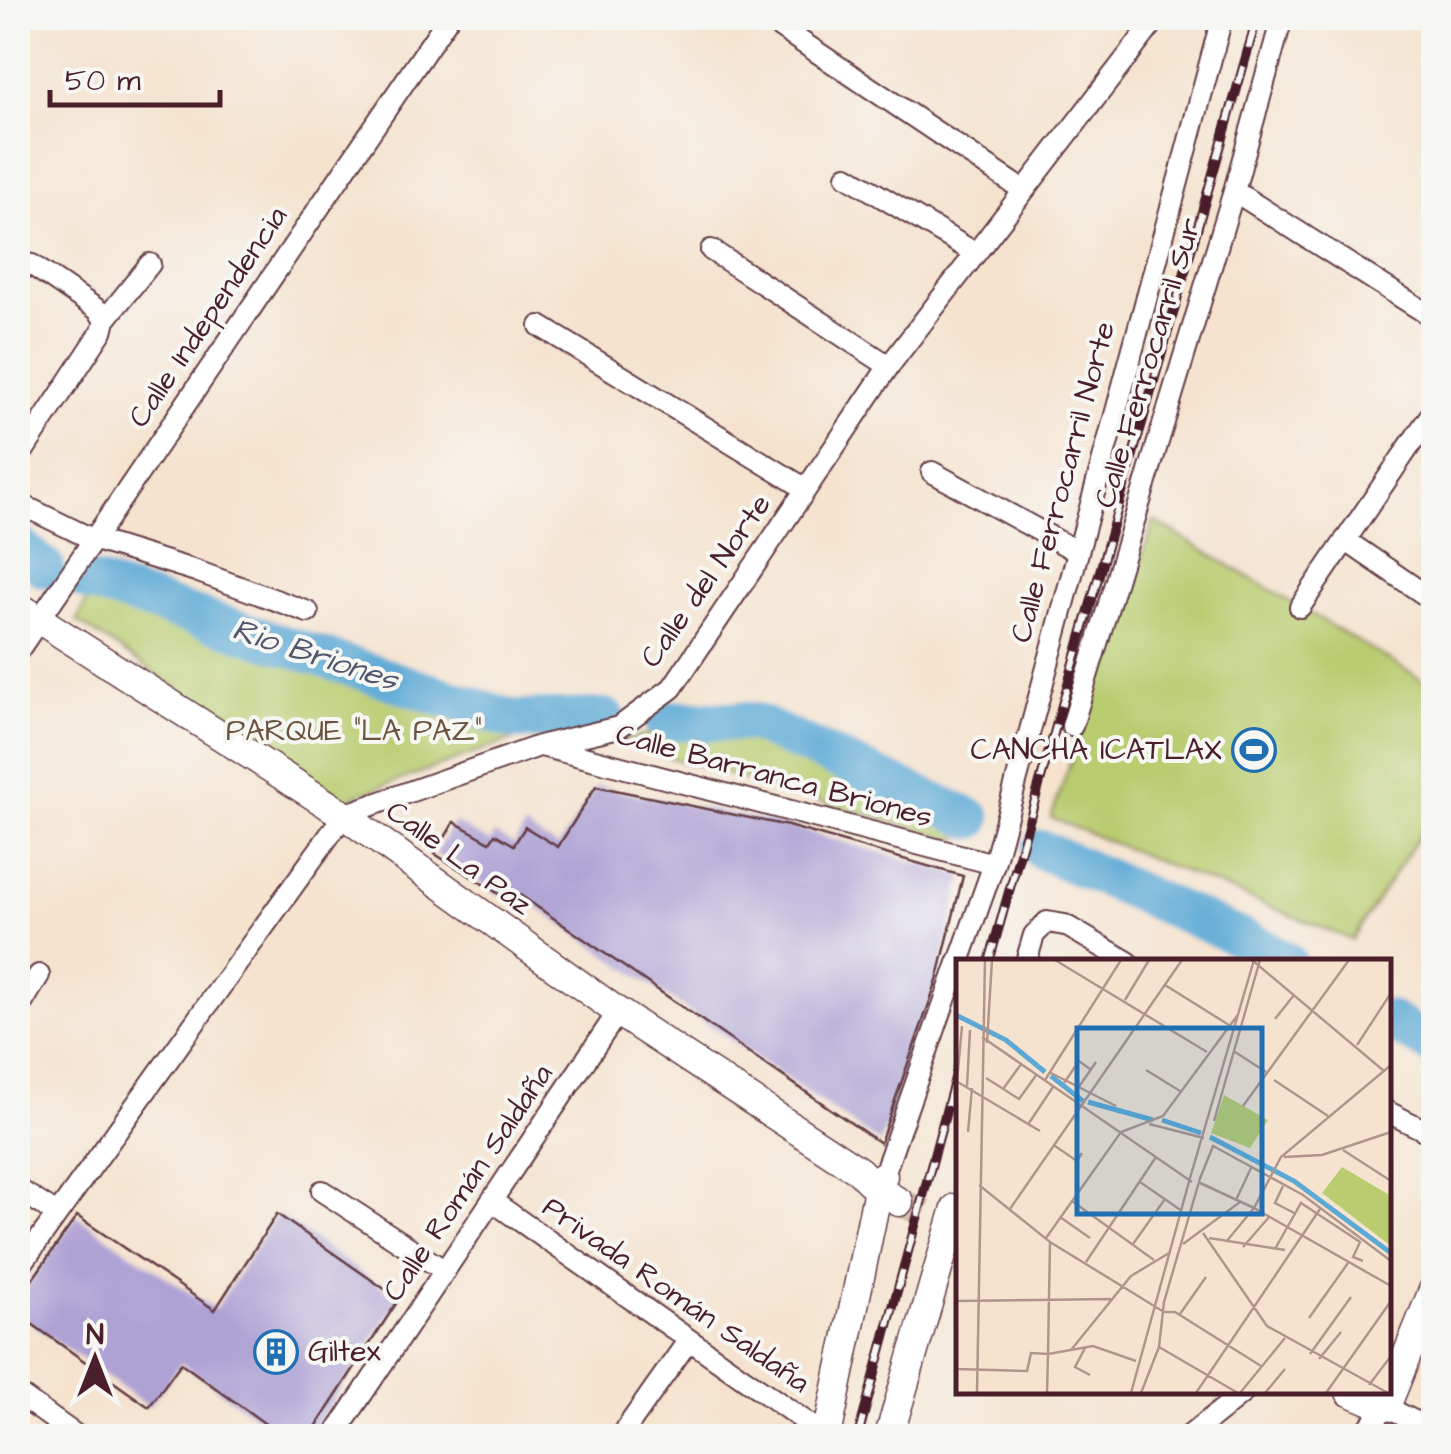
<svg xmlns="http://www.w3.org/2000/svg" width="1451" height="1454" viewBox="0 0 1451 1454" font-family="'Architects Daughter',sans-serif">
  <rect width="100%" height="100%" fill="#f6f6f2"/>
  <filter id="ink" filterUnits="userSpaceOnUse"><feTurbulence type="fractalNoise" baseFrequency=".01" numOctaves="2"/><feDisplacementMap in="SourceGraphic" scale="20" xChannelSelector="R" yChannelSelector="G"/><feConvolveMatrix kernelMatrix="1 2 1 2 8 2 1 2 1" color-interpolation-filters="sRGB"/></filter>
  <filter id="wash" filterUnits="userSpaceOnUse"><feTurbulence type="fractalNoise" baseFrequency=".0048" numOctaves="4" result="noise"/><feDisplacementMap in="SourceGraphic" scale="40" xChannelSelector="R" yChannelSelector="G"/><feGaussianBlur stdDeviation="2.25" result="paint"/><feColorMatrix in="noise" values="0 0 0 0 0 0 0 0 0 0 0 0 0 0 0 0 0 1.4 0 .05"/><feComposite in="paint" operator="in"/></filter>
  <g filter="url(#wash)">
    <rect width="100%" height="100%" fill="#f5e3cf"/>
    <path fill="#b9cc6f" stroke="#82764d" stroke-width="2.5" d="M1154,521L1433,686V813L1352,940L1051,818Z
      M95,584L514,720L537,731L344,800L77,621Z
      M658,730L744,736L962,824L958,841L620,743Z"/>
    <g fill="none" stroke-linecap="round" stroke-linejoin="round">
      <path stroke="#5ca9d5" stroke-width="40" d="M18,546L45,568
        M87,581L514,720L605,718
        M664,720L753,722L972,819
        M1042,850L1263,948L1286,962
        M1388,1020L1434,1046"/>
    </g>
    <g id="blocks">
      <path fill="#aea1d4" d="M596,786L788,826L963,876L937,981L880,1143L520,895L515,904L435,854L454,822L490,842L495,834L514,845L525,827L558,847Z
        M277,1214L399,1299L310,1436H282L181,1363L149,1407L18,1314V1300L77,1216L215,1310Z"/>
    </g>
  </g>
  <g filter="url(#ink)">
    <use href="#blocks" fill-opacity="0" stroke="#643c44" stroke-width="2.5"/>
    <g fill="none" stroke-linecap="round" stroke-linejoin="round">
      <path stroke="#d3bcae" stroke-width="28" stroke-dasharray="28 14" stroke-linecap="butt" d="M899,1202L939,1219"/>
      <g stroke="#643c44" stroke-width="24">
        <path id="minor" d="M766,18L1023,190
          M847,176L975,253
          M1234,191L1434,318
          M711,250L889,366
          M18,262L32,265L98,310L105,320
          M540,326L806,489
          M18,459L102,331L105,320L150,264
          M932,472L1078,552
          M18,503L92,539L196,571L308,612
          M1345,540L1434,601
          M1300,607L1434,410
          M18,651L448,18
          M1072,726L1234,191L1282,18
          M541,746L994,864
          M959,962L994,864L1222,18
          M1026,962L1034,935L1047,922L1065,925L1128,962
          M18,1010L39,975
          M1388,1112L1434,1135
          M884,1174L958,963
          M18,1189L57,1214
          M322,1191L445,1271
          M492,1201L826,1436
          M18,1269L344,815L539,746L619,727L672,688L889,366L1157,18
          M18,1394L77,1436
          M334,1436L618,1012
          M621,1436L688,1341
          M1189,1436L1244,1392
          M1362,1436L1386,1407L1434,1431"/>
      </g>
      <g stroke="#643c44" stroke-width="31">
        <path id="secondary" d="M18,606L344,815L618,1012L859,1171L878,1190L899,1202
          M1350,1392L1386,1407L1434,1288
          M827,1436L878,1190L883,1176
          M889,1436L956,1208"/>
      </g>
      <use href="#minor" stroke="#fff" stroke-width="20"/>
      <use href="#secondary" stroke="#fff" stroke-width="28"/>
      <g stroke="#4a1f2b" stroke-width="10">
        <path id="rail" d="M989,962L1257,18
          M858,1436L958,1067"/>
      </g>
      <use href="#rail" stroke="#f6f6f2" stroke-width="6" stroke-dasharray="19" stroke-linecap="butt"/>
    </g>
  </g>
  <defs>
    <g id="stadium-ring" transform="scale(2.25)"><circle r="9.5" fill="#f6f6f2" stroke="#1f6fb2" stroke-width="1.5"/><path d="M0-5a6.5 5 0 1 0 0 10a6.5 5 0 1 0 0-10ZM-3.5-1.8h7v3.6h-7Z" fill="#1f6fb2"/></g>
    <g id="building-ring" transform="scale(2.25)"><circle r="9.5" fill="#f6f6f2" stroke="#1f6fb2" stroke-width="1.5"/><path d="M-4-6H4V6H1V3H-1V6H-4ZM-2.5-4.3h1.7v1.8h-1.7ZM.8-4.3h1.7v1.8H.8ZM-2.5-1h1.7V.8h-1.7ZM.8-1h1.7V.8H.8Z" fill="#1f6fb2"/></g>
  </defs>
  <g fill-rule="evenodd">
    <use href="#stadium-ring" x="1254" y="750"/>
    <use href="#building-ring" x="276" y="1352"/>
  </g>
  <g text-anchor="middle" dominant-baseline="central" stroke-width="8" stroke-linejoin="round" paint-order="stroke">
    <g font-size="30" fill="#4a1f2b" stroke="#f6f6f2">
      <text transform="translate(208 317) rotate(-56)">Calle Independencia</text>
      <text transform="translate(1148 363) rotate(-73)">Calle Ferrocarril Sur</text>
      <text transform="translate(1063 482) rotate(-75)">Calle Ferrocarril Norte</text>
      <text transform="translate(706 581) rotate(-55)">Calle del Norte</text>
      <text transform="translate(774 776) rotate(15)">Calle Barranca Briones</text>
      <text transform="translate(459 858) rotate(36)">Calle La Paz</text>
      <text transform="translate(468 1183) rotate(-56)">Calle Román Saldaña</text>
      <text transform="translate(676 1295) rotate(35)">Privada Román Saldaña</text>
    </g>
    <g font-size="30" fill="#6b533f" stroke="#f6f6f2">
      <text x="354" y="731">PARQUE "LA PAZ"</text>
    </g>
    <g font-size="30" fill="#4a1f2b" stroke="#f6f6f2" text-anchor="end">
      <text x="1222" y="750">CANCHA ICATLAX</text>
      <text x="308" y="1352" text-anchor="start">Giltex</text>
    </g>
    <g font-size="32" font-style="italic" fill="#51566f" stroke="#f6f6f2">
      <text transform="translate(315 655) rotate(18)">Rio Briones</text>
    </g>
  </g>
  <g transform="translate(956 959)">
    <rect width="435" height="435" fill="#f5e3cf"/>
    <path d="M268,136L312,161L294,189L255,174ZM386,208L435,237V287L366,234Z" fill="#b9cc6f"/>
    <path fill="none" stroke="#5ca9d5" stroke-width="5" d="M0,56L50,81L89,113M95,117L127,142M132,143L197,161M206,161L245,174M254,178L338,222L435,294"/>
    <path fill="none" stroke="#b1958d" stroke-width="2.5" d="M99,1L251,93M296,1L428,112M209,26L273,66M169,41L193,1M319,60L338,36M26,78L236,223M31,84L36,1M401,86L435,34M279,93L310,113M190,111L224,132M93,113L160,147M30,119L63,140L81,115M89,121L165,1M318,121L372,157M0,122L84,172M1,122L6,67M108,124L123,102L134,110M11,127L14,71M47,130L66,104M120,132L140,103M287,147L393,1M258,162L304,1M73,164L97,128M193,165L248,179M12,173L16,129M99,187L121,202L126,194M387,191L435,222M328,198L366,196L435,173M234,219L298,1M243,222L257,187L347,236L435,302M184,223L226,252M242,223L298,249L325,198L435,106M23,226L94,283L208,353M327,227L319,244L340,255M280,241L295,209M116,242L198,301M54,250L226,1M104,258L134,279M247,274L311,367L432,434M90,279L165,173L207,157L281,57M253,279L329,291M270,283L298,249L435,327M177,285L209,240M227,285L284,243M287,288L314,257M319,290L345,244L404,283L397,298L407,302M130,303L200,198M0,342L155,340M208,353H219L305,407M224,355L250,318M353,359L392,304M203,388L282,434M129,389L119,408L134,416M115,391L175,317L213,294M354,395L395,338M363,400L385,373M0,410L71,412L75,394L92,395L94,283M413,426L435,397M21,434L29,1M91,434L92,395L137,387L180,402M175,434L234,219M185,434L203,388L208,343L243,223M240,434L364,250M284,434L329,379M309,434L329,410M370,434L435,342"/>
    <path fill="#1f6fb2" fill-opacity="0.15" stroke="#1f6fb2" stroke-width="5" d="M121,69H306V255H121Z"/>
    <rect width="435" height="435" fill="none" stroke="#4a1f2b" stroke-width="5"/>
  </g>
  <rect width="1451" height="1454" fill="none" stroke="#f6f6f2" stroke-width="60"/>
  <g transform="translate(95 1359)" stroke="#f6f6f2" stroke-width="8" paint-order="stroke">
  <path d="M0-8L18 38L0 25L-18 38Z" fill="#4a1f2b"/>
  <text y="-15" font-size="28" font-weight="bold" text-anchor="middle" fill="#4a1f2b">N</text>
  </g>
  <path d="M50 90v15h170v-15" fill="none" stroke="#4a1f2b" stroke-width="5"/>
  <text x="65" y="90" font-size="30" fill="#4a1f2b" stroke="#f6f6f2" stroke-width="8" paint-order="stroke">50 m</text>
</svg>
